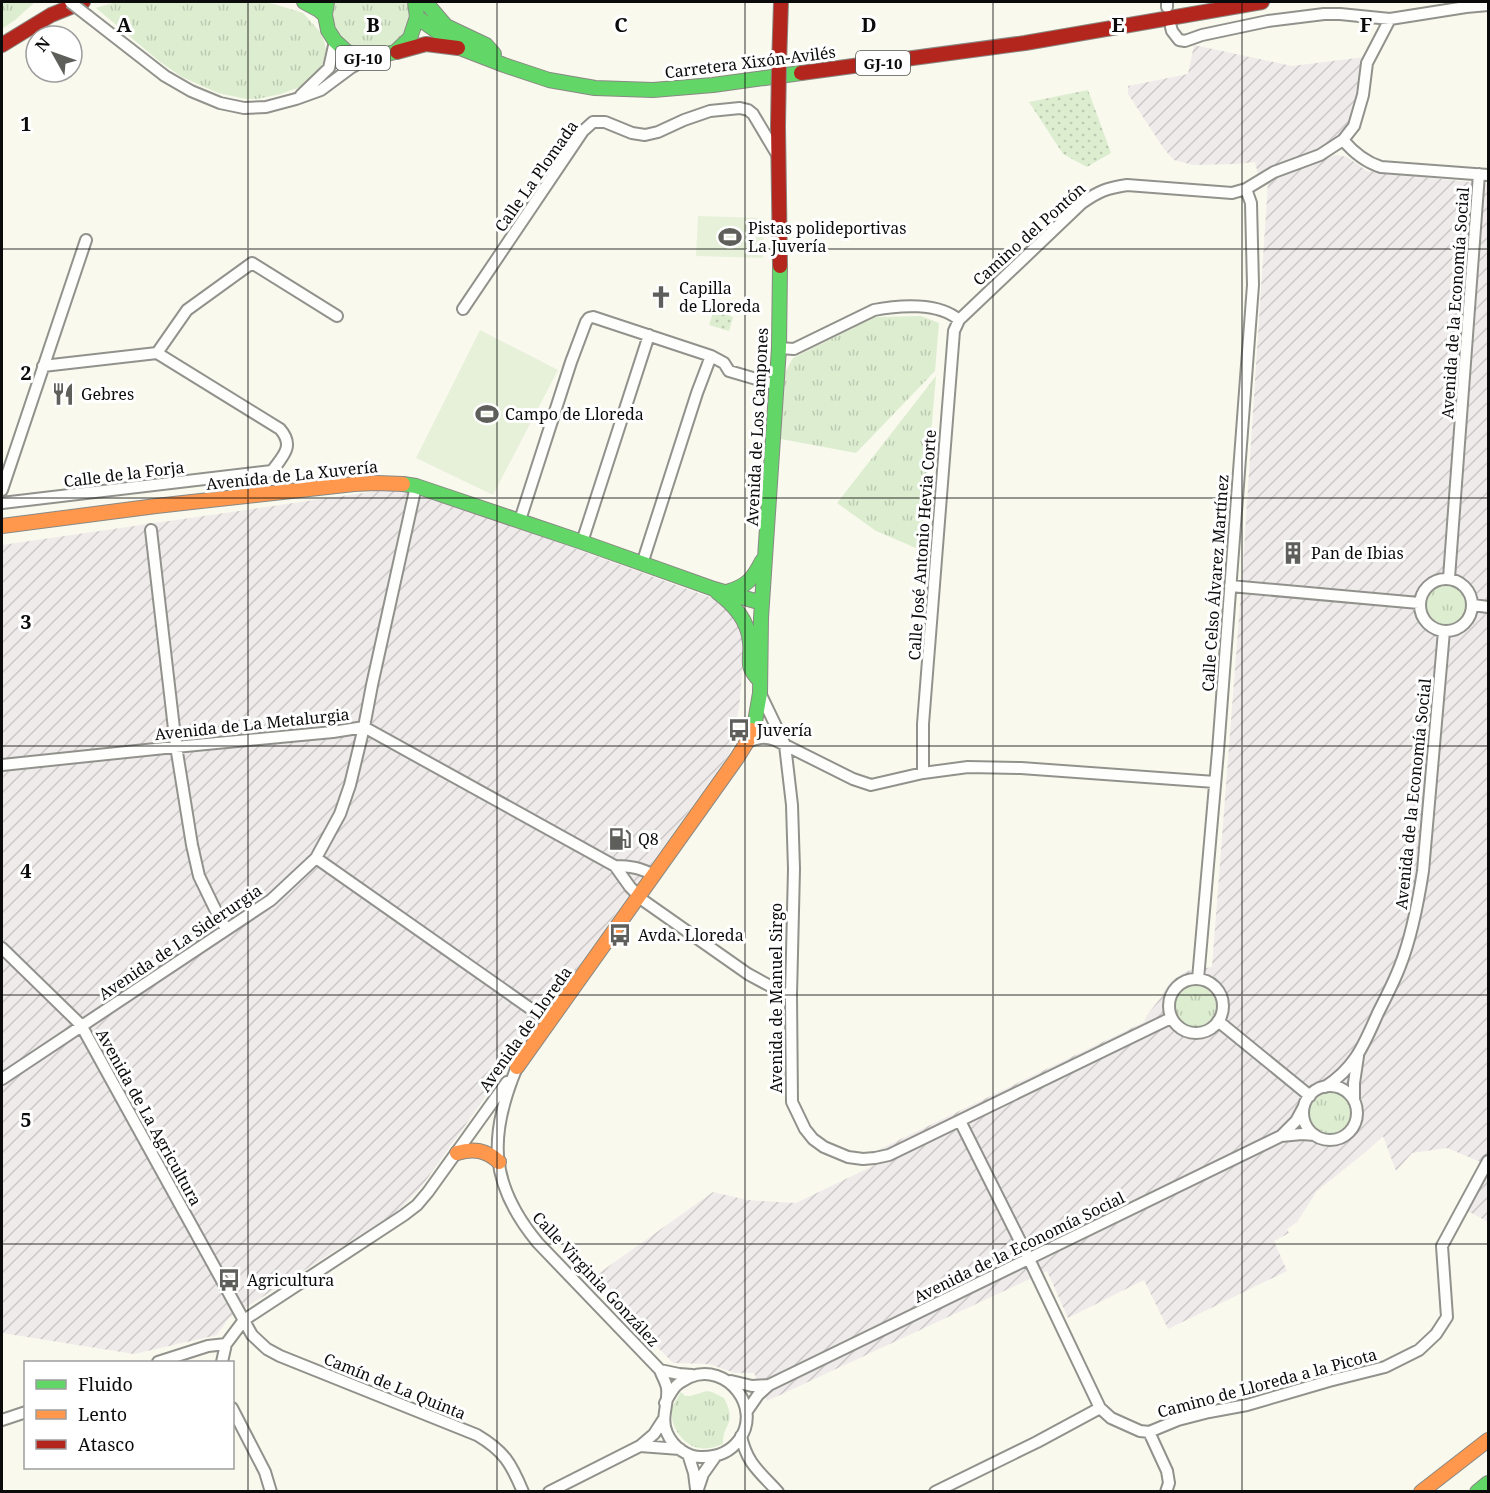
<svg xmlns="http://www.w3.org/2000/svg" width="1490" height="1493" viewBox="0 0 1490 1493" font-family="'Noto Serif',serif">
  <defs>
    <pattern id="industrial-furrows" width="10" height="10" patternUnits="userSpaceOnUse" patternTransform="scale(1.5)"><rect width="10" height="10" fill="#f0ebeb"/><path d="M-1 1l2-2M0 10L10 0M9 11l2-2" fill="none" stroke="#ccc8c8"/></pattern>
    <pattern id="grass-tufts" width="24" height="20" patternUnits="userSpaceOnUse" patternTransform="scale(1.5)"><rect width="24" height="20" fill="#ddedd0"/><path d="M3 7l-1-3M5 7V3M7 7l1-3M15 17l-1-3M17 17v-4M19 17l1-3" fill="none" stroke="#bccab1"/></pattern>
    <pattern id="park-dots" width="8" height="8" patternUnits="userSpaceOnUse" patternTransform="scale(1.5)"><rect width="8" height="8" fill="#ddedd0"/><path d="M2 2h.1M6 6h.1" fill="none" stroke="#bccab1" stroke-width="1.8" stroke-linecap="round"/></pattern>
  </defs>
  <rect width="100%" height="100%" fill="#f9f9ee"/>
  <path fill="url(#industrial-furrows)" d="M1194,45L1292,66L1365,57L1360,102L1352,124L1341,135L1318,149L1258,174L1255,162L1237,164L1193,165L1174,160L1164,149L1128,94V86L1188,74Z
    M1335,155L1347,157L1367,171L1488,184V1165L1447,1148L1412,1153L1396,1171L1383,1136L1367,1151L1317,1191L1297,1222L1287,1229L1289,1233L1274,1241L1287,1271L1168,1329L1144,1280L1068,1318L1047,1271L767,1401L754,1373H735L709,1364L673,1363L591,1279L713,1192L747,1200L796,1203L875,1165L878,1150L1144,1022L1147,1015L1162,996L1164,991L1171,981L1187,971L1212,967L1243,565L1268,182Z
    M405,487L712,598L740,620L744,650L739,708L730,753L422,1186L398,1211L229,1318L217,1335L134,1354L2,1333V545Z
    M1488,1174V1222L1466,1210Z"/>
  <path fill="url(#grass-tufts)" d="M2,2H35L15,20L2,29Z
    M116,2H260L274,4L303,13L322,34L326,49L323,63L313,79L300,87L281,94L257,99H246L218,93L182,77L159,61L96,8Z
    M335,2H409L411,12L403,36L382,51L356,49L338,33L333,21Z
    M921,316L939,323L935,371L856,453L781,439L783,376L793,358L875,317Z
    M936,376L921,550L876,531L837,503Z
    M1424 604a21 21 0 1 1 42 0a21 21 0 1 1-42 0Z
    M1174 1006a21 21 0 1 1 42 0a21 21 0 1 1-42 0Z
    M1309 1112a21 21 0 1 1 42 0a21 21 0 1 1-42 0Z
    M707,1391L712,1392L724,1398C738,1425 722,1423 723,1444C716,1446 708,1450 700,1448C683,1446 669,1425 672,1409C674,1403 678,1397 681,1392L685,1396H690Z"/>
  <path fill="url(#park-dots)" d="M1088,90L1111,153L1087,167L1063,154L1029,102Z
    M714,310L733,317L729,331L709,325Z"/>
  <path fill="#e7f1da" d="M698,216L764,218L763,258L696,256Z
    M480,330L558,370L493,495L416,458Z"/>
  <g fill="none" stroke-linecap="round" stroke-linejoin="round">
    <g stroke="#92928d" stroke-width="14">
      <path id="street" d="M1167,2V7
        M88,16L165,76L191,91L220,103L244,108L266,107L296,99L321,90L352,67L367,59
        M1171,27L1172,31L1179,40L1185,41L1202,35L1268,21L1324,14H1340L1390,19L1466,7L1488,5
        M301,95L329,68L335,41
        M1343,140C1354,153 1365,162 1381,167L1488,175
        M463,309L583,131L593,122H605L632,133L645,135L658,132L684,120L710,111L740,108L748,110L753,114L778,156
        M779,348L794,349L874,310C899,305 939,302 959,320L1082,203C1099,191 1107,188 1127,185L1232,193L1246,189L1274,172L1320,155L1343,140L1354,126L1363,95L1367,63L1390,19
        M157,353L187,310L252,263L337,316
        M2,490L86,240
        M2,503L272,471C283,456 295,446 280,429L157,353L43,366
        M520,520L571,362L586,322L589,318L593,317L711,356L724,363L729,371L777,385
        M151,530L176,746L192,845L199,876L215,909L226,929
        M582,542L649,335
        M642,564L697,393L711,356
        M1449,578L1479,174
        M1420 605a26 26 0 1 1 52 0a26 26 0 1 1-52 0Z
        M1230,586L1419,603
        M1473,605L1488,607
        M760,693L785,745L792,805L794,869L791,995L792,1102L805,1129L813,1139L824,1147L848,1157L863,1159L875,1158L889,1155L1171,1018
        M747,742C757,738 764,736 775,740L853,779L871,785L923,773L968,767L1021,768L1215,782
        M2,765L165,748L333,732L364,727L615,866L630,887L644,901L748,974L783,993L791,995
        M923,773V724L954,331L959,320
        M316,858L541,1016
        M615,866C631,866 640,868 654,875
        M2,948L81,1025L252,1335L267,1349L280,1356L477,1435C504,1451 511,1463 523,1492
        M1198,979L1218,751L1253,285L1251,203L1246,189
        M1169 1006a27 27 0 1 1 54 0a27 27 0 1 1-54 0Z
        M1218,1021L1310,1096
        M517,1067C488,1136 489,1184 538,1243L660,1370C662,1376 666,1382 667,1388C669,1403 660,1418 667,1433C673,1447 688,1458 703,1457C718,1457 730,1452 739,1440C763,1408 727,1362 690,1377C685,1380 679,1382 675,1387C671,1392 668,1398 665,1403
        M2,1079L271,900L316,858L340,814L350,785L364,727L372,685L416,486
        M1303 1113a27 27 0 1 1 54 0a27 27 0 1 1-54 0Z
        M1325,1087C1356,1067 1364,1044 1378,1013C1386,997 1394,982 1400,966C1412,936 1418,903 1423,871L1444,631
        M1354,1101V1083L1358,1056
        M960,1121L1029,1259L1100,1408L1111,1418L1140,1431L1149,1432L1178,1420L1209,1412L1247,1405L1329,1381L1385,1367L1419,1350L1436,1334L1447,1317L1442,1246L1488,1161
        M1281,1136L1296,1121L1303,1108
        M158,1362L208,1346L226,1344
        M222,1362L226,1344L244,1320L404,1215L417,1205L428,1192L507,1082
        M660,1370L679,1374L692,1375
        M731,1381L752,1386L769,1385
        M232,1408L265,1472L271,1492
        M747,1411L758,1395L769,1385L1281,1136L1302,1134L1315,1135
        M2,1420L26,1412
        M1149,1432L1167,1471L1169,1483L1166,1492
        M741,1436C747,1464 760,1472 778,1492
        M640,1446L680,1449
        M688,1454L694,1473L696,1489
        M549,1492L640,1446L654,1434L663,1420
        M697,1492L703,1474L715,1457
        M935,1492L1037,1442L1100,1408"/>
    </g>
    <g stroke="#898984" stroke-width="16">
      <path id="fast" d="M304,2L319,10L325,15
        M327,2L325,15L328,30L335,41L347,52L367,59L395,52L410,38L417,17L415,2
        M428,2V5L446,26L486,45L494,54
        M417,17L460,48L504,65L549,80L595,88L653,90L713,85L801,73
        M403,484L416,486L582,542L714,589L762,603
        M717,592C734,605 748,620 750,642C752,662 744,664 760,681
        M727,592C747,586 753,579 762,561
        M752,730L755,722L760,693L761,618L779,348L780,266
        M1477,1492L1488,1483"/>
    </g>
    <g stroke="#898984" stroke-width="16">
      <path id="slow" d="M2,526L156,506L354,484L377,483L403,484
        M517,1067L737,758L747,742L752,730
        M457,1153C474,1148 486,1150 499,1162
        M1421,1492L1488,1440"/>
    </g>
    <g stroke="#898984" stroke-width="16">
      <path id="jam" d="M2,45L51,15L83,2
        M397,52L426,44L458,48
        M779,65L781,2
        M801,73L1025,43L1262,2
        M778,126L780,266"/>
    </g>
    <use href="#street" stroke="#fefefc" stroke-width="10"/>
    <use href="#fast" stroke="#63d668" stroke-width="14"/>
    <use href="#slow" stroke="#ff974d" stroke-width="14"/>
    <use href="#jam" stroke="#b3261e" stroke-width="14"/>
    <g stroke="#92928d" stroke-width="14" stroke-linecap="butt">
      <path id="street-bridge" d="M70,2L88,16"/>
    </g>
    <g stroke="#898984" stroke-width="16" stroke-linecap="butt">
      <path id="jam-bridge" d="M778,126L779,65"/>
    </g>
    <use href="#street-bridge" stroke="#fefefc" stroke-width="10"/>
    <use href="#jam-bridge" stroke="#b3261e" stroke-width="14"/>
  </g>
  <path fill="none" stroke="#0b0b0b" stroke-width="1.5" stroke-opacity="0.55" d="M248,2V1492M497,2V1492M745,2V1492M993,2V1492M1242,2V1492M2,249H1488M2,498H1488M2,746H1488M2,995H1488M2,1244H1488"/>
  <defs>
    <g id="stadium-bare" transform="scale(1.8)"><path d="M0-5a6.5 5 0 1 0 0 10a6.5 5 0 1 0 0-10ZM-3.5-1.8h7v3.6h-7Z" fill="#5e5e5a" stroke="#fff" stroke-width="2.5" paint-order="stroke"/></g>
    <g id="church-bare" transform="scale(1.8)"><path d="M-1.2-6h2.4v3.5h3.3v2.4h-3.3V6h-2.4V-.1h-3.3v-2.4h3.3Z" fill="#5e5e5a" stroke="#fff" stroke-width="2.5" paint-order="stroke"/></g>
    <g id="restaurant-bare" transform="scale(1.8)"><path d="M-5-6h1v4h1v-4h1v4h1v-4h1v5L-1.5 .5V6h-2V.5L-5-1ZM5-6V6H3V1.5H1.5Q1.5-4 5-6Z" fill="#5e5e5a" stroke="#fff" stroke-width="2.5" paint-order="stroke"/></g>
    <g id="building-bare" transform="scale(1.8)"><path d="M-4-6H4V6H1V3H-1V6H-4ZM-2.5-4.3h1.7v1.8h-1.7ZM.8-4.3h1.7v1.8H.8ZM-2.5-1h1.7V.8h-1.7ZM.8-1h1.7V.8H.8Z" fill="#5e5e5a" stroke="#fff" stroke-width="2.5" paint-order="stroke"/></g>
    <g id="bus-bare" transform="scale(1.8)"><path d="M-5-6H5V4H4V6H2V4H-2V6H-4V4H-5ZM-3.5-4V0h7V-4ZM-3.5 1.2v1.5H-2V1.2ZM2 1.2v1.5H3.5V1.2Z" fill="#5e5e5a" stroke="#fff" stroke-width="2.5" paint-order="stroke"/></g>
    <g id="fuel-bare" transform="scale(1.8)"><path d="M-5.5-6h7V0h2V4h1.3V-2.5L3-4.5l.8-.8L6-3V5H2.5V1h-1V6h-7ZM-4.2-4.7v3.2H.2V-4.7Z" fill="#5e5e5a" stroke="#fff" stroke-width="2.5" paint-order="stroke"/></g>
  </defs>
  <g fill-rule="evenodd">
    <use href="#stadium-bare" x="730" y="237"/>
    <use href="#church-bare" x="661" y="297"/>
    <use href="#restaurant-bare" x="63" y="394"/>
    <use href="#stadium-bare" x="487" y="414"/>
    <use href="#building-bare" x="1293" y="553"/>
    <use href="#bus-bare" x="739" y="730"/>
    <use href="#fuel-bare" x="620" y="839"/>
    <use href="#bus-bare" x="620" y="935"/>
    <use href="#bus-bare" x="229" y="1280"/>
  </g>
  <g text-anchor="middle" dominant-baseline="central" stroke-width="6" stroke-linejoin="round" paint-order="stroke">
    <g fill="#fff" stroke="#545454" stroke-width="1.5">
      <rect x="336" y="46" width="54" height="24" rx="4.5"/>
      <rect x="856" y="51" width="54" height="24" rx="4.5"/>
    </g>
    <g font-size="15" font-weight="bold" fill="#0b0b0b">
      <text x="363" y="58">GJ-10</text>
      <text x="883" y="63">GJ-10</text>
    </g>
    <g font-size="16" fill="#0b0b0b" stroke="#fff">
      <text transform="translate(750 62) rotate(-7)">Carretera Xixón-Avilés</text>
      <text transform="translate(536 176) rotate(-55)">Calle La Plomada</text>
      <text transform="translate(1029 234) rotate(-42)">Camino del Pontón</text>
      <text transform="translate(1455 303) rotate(-86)">Avenida de la Economía Social</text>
      <text transform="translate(757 427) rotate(-87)">Avenida de Los Campones</text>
      <text transform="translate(124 474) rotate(-7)">Calle de la Forja</text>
      <text transform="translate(292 475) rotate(-6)">Avenida de La Xuvería</text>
      <text transform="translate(922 545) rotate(-86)">Calle José Antonio Hevia Corte</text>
      <text transform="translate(1215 583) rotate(-86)">Calle Celso Álvarez Martínez</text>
      <text transform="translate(252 724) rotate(-6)">Avenida de La Metalurgia</text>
      <text transform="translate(1413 794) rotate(-84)">Avenida de la Economía Social</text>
      <text transform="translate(180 942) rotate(-34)">Avenida de La Siderurgia</text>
      <text transform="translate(776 998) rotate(-90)">Avenida de Manuel Sirgo</text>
      <text transform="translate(525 1029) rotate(-55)">Avenida de Lloreda</text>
      <text transform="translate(149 1117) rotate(61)">Avenida de La Agricultura</text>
      <text transform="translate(1019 1247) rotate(-26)">Avenida de la Economía Social</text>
      <text transform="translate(596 1279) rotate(47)">Calle Virginia González</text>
      <text transform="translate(1267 1383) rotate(-15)">Camino de Lloreda a la Picota</text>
      <text transform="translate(395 1386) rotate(22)">Camín de La Quinta</text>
    </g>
    <g font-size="16" fill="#0b0b0b" stroke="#fff" text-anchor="start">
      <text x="748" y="228">Pistas polideportivas<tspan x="748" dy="18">La Juvería</tspan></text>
      <text x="679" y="288">Capilla<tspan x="679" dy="18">de Lloreda</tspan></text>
      <text x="81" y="394">Gebres</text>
      <text x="505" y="414">Campo de Lloreda</text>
      <text x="1311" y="553">Pan de Ibias</text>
      <text x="757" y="730">Juvería</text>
      <text x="638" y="839">Q8</text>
      <text x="638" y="935">Avda. Lloreda</text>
      <text x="247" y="1280">Agricultura</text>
    </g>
  </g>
  <g font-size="20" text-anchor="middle" font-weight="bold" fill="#0b0b0b" stroke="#fff" stroke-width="6" stroke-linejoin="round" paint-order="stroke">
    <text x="124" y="32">A</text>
    <text x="373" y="32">B</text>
    <text x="621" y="32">C</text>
    <text x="869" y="32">D</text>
    <text x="1118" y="32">E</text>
    <text x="1366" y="32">F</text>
    <text x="26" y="131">1</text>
    <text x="26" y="380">2</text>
    <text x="26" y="629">3</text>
    <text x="26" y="878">4</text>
    <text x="26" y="1127">5</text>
  </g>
  <rect width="1490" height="1493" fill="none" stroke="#0b0b0b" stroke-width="6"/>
  <rect x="24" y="1361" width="210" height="108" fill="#ffffff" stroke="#9d9d9d" stroke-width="1.5"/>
  <rect x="36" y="1380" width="30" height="9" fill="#63d668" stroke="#9d9d9d" stroke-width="1.5"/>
  <text x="78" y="1391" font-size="18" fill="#0b0b0b">Fluido</text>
  <rect x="36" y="1410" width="30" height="9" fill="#ff974d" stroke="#9d9d9d" stroke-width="1.5"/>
  <text x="78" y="1421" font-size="18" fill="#0b0b0b">Lento</text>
  <rect x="36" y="1440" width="30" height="9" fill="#b3261e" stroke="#9d9d9d" stroke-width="1.5"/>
  <text x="78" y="1451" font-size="18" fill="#0b0b0b">Atasco</text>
  <g transform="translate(54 54) rotate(310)"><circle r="28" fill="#ffffff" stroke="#9d9d9d" stroke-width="1.5"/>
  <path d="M0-4.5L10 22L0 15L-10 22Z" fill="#5e5e5a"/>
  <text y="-9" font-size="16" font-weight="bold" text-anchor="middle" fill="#0b0b0b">N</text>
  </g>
</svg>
